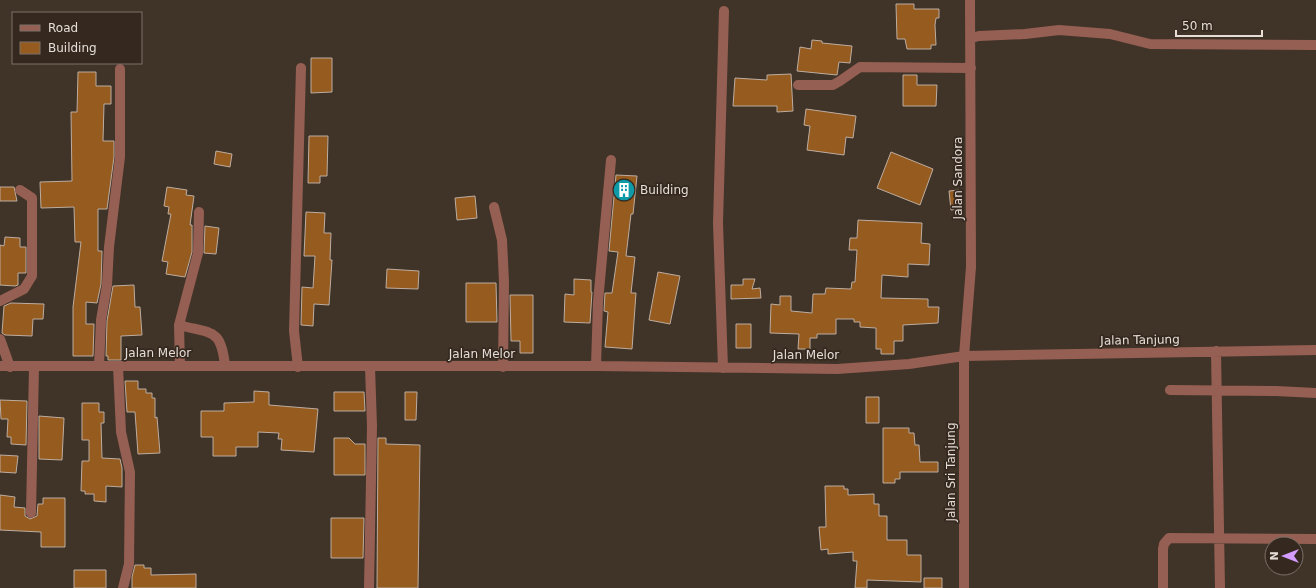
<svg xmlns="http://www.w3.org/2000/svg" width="1316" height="588" viewBox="0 0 1316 588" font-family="'DejaVu Sans',sans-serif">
  <rect width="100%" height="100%" fill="#403328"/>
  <path fill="#965b1e" stroke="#bdada0" d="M896,4H914V9H939V18H936L935,25L936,45H931V49H907L905,39H897Z
    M812,40L822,41V43L852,46L850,63L839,62L837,75L797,71L800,47L811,49Z
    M311,58H332V92L311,93Z
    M78,72H96V86H111V104H104L103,141H114V157L107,209H98V251H102L101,284L97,303L86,302V324H94L93,356H73V307L81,242H75L74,207L41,208L40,182L72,181L71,112H77Z
    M791,74L793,111L777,112V106H733L735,78L767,80V75Z
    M903,75H917V85H937L936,106H903Z
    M806,109L856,116L853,138L846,137L844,155L807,150L810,126L804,125Z
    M309,136H328L327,176H320V183H308Z
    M216,151L232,154L230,167L214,164Z
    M891,152L933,169L920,205L877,188Z
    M616,175L637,176L633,214H631L626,256L635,257L631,293H636L632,349L605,347L608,312L604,311L605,293H612L618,252L609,251Z
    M0,187H14L17,201H0Z
    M167,187L187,190L186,195L194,196L190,225H192V252L185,277L166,274L168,262L162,261L171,214H168L169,207L164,206Z
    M959,190L960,209L951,210L949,191Z
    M475,196L477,218L457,220L455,198Z
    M306,212L325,213L324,233H331L330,260H332L329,305L314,304L313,326L301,325L302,287L313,288L315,256H304Z
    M858,220L922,223L921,243L930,244L929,265L908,264V277L882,275L881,298L928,299V307H939L938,323L903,325V341H894V354H881V349H876V328L860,327V322H854V319H836V334H817V338H810V349H798L799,334L770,333L771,304L780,305V296H791V311L812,313L813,294H825L826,288L851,289L852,282H855L857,250H849L850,238H857Z
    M205,226L219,228L216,254L204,253Z
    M5,237L20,238V247H26V273H18V285L15,286L0,285V245L4,246Z
    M387,269L419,271L418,289L386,288Z
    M658,272L680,276L670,324L649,320Z
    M574,279L591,280V292H592L590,323L564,322L565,294L574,295Z
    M743,279H755L752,289L760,288L761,298L731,299V285H743Z
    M466,283H496L497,322H466Z
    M134,285L135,307H140L142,335L121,336V360H108V356H106L107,321L113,286Z
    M510,295H533V353H520V341H511Z
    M11,303L44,304L43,319H33L32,336L5,335L2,333L4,306Z
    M736,324H751V348H736Z
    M125,381H138V389H146V393H152V398H155V418L157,417L160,453L138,454L135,412H127Z
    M254,391L269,392V405L318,409L314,452L281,450L282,439H278L279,433L258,432V447H236V456H213V437H201V411H224V403L254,402Z
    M334,392H364L365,411H334Z
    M405,392H417L416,420H405Z
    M866,397H879V423H866Z
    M0,400L27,401L26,445L11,444V437H7L8,419H1Z
    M82,403H99V412H104V423H101L102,458L120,459L122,468V487L106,486V502L94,501V494H85V491H81L82,461H89V440H82Z
    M39,416L64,418L62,460L39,459Z
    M883,428H909V433H914L915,445H919L920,462H938V472H900V479H895V483H883Z
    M334,438H349L355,444H365V475H334Z
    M378,438H386V444L420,445L418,588H377Z
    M0,455L18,456L16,473L0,472Z
    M825,486H844V489H848V495L874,494V504H879V516H887V540H907V555H921V582L867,580V588H855L857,561H853V552L828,554V549L821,550L819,527H826Z
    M0,495L15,497L14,507L25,508V516L30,519L37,516L38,504H43V498H65V547H41V532L0,530Z
    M331,518H364L363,558H331Z
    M135,565H144V568H151V575L196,574V588H132V577Z
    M74,570H106V588H74Z
    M924,578H942V588H924Z"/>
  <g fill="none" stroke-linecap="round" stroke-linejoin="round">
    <path stroke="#965f53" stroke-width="10" d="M971,38L979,36L1025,34L1059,30L1110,34L1150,44L1316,45
      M798,85H833L840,81L860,67L971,68
      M494,207L502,240L504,282L503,367
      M0,301L24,289L32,276V198L20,190
      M179,325C212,334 221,328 225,366
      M0,339L10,367
      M1216,351L1220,588
      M0,366H596L837,369L909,364L964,356L1316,350
      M99,366L101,320L107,285L109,247L120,157V69
      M118,366L121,432L130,472L129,564L123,588
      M180,366L179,325L198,253L199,212
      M596,366L598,302L611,160
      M298,367L294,331L301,68
      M723,368L718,223L724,11
      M1170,390L1276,391L1316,393
      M31,513L34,367
      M369,588L372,426L370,367
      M964,588V356L971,267L970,0
      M1163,588V549L1164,544L1169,538L1316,539"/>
  </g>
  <defs>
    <g id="building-disc" transform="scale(1.15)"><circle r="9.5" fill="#0f9aa8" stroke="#35291f"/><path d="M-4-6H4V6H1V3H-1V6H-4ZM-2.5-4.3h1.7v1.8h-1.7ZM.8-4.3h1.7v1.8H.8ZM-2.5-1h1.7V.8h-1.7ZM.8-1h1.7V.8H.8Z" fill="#fff"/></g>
  </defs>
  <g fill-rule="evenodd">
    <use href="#building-disc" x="624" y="190"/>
  </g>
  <g text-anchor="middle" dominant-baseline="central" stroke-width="3.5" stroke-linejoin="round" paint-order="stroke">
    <g font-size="12" fill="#e6ddd7" stroke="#35291f">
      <text transform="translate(958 178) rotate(-90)">Jalan Sandora</text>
      <text transform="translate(1140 340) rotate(-1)">Jalan Tanjung</text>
      <text x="158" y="353">Jalan Melor</text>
      <text x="482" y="354">Jalan Melor</text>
      <text x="806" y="355">Jalan Melor</text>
      <text transform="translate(951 472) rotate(-90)">Jalan Sri Tanjung</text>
    </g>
    <g font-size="12" fill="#e6ddd7" stroke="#35291f" text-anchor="start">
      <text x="640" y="190">Building</text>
    </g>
  </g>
  <rect x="12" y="12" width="130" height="52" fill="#35291f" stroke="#7c7169"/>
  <rect x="20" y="25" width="20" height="6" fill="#965f53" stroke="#7c7169"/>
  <text x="48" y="32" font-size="12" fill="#e6ddd7">Road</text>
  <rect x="20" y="42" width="20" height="12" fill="#965b1e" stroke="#7c7169"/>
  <text x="48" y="52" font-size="12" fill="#e6ddd7">Building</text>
  <g transform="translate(1284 556) rotate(270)"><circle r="19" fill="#35291f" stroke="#7c7169"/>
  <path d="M0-3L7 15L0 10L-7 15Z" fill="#d39cfd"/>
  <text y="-6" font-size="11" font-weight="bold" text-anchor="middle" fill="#e6ddd7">N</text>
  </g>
  <path d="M1176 30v6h86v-6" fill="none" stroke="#e6ddd7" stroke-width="2"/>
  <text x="1182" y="30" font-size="12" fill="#e6ddd7" stroke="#35291f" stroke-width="3" paint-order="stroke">50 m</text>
</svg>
